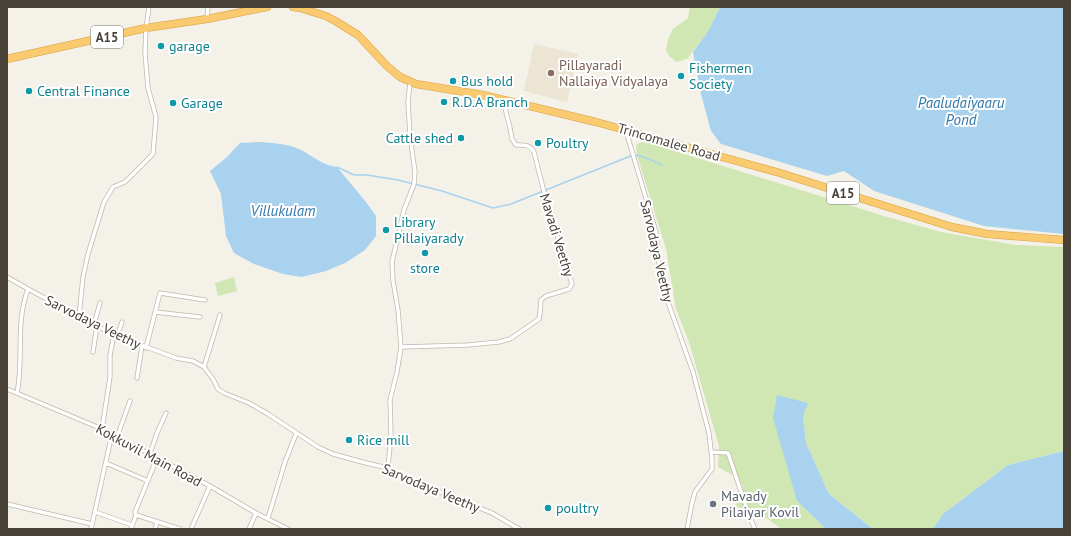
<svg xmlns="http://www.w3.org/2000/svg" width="1071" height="536" viewBox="0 0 1071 536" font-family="'PT Sans',sans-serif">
  <rect width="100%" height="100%" fill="#f4f1e9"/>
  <path fill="#ede5d4" d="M534,44L578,54L567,102L524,91Z"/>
  <path fill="#d0e7b3" d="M690,7H720L709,30L687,59L676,62L669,56L666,50L668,39L673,29L688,18Z
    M643,141L884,216L941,232L1016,245L1064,247V451L1008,465L943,514L933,529H873L829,494L806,443L803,416L777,395L797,501L826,529H782L766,518L735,506L743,486L738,478L718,467L719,446L689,342L676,309L666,249L637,155L636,145Z
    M234,277L237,291L218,296L215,283Z"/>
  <path fill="#a8d2ee" d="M720,7H1064V234L984,226L874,191L844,171L827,176L721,144L711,131L701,94L693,52L709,30Z
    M260,142C273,143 291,144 303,151C315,158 323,165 337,167L366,202L376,216V236L365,250L345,263L326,271L302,277L283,274L254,264L234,253L226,236L221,194L210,171L227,157L240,143Z
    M777,395L808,403L803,416L806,443L829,494L873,529H826L797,501L773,418Z
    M1064,451V529H933L943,514L1008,465Z"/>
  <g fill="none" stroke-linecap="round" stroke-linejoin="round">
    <path stroke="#a8d2ee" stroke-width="1.5" d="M337,167L354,175H367L398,180L442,191L493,208L511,204L633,155C643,155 653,161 662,165"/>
    <g stroke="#bfb8ac" stroke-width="5">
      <path id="street" d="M207,19L208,7
        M626,131L656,232L659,265L664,291L693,372L709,433L712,459V469L695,492L692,503L687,529
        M7,277L28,289L114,335L176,358L193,361L204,367L213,379L218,389L224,393L249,403L268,414L318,447L333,454L366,463L388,468L415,482L492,513L519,529
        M155,312L200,317
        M79,316L83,277L88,254L104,202L113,187L125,182L153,154L156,117L148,88L145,53L146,28L149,7
        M94,324L100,303
        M117,336L122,322
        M401,347L468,345L499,342L510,339L539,319L540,313L541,300L546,296L569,289L572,284L544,192L534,152C529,144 525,145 516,145L512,139L510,128L503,100
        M146,348L160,293L205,300
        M93,352L97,326
        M204,367L220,315
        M137,378L142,346
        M7,389L102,429L210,486L256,513L288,529
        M17,393C24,359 15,323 28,289
        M102,429L110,377V355L114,335
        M117,437L130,401
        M712,452L728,453L750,518L755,529
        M150,454L157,433L166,413
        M106,463L148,481
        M388,468L391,435L390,400L397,372L401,347L398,310L393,281L392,262L404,210L414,184L415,172L410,136L408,102L410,82
        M7,504L54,515L92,524
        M95,512L132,525
        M136,515L180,529
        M268,518L285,462L296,434
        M91,529L112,434
        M131,529L136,515L135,512L157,458
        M155,529L157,522
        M191,529L210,486
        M249,529L256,513"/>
    </g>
    <g stroke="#d99f3f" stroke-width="8">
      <path id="highway" d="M293,7L300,8L326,16L337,22L358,35L387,66L400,77L416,84L483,95L596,122L780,173L952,227L987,234L1064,240
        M7,59L146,28L207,19L267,7"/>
    </g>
    <use href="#street" stroke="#fff" stroke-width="3.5"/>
    <use href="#highway" stroke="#f9ca6f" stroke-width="7"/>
  </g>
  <g fill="#0f9aa8" stroke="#fff" stroke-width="1.5">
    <circle cx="161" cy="46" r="4"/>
    <circle cx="681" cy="76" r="4"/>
    <circle cx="453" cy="81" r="4"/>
    <circle cx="29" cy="91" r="4"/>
    <circle cx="444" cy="102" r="4"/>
    <circle cx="173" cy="103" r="4"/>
    <circle cx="461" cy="138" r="4"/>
    <circle cx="538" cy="143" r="4"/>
    <circle cx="386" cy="230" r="4"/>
    <circle cx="425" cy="253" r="4"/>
    <circle cx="349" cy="440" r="4"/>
    <circle cx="548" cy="508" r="4"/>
  </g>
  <circle fill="#8d6e63" stroke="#fff" stroke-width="1.5" cx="551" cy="73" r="4"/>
  <circle fill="#6b7280" stroke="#fff" stroke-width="1.5" cx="713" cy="504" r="4"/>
  <g text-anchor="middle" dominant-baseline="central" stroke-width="4" stroke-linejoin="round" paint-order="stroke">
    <g fill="#fff" stroke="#7f7a74" stroke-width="1">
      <rect x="91" y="26" width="32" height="22" rx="3"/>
      <rect x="827" y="182" width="32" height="22" rx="3"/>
    </g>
    <g font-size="13" font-weight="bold" fill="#484138">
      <text x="107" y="37">A15</text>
      <text x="843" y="193">A15</text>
    </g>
    <g font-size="14" fill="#0d838f" stroke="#fff" text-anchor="start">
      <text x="169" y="46">garage</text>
      <text x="689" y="68">Fishermen<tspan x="689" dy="16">Society</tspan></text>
      <text x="461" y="81">Bus hold</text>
      <text x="37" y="91">Central Finance</text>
      <text x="452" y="102">R.D.A Branch</text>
      <text x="181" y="103">Garage</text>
      <text x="453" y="138" text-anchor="end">Cattle shed</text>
      <text x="546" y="143">Poultry</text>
      <text x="394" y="222">Library<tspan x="394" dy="16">Pillaiyarady</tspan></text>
      <text x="425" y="268" text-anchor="middle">store</text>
      <text x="357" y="440">Rice mill</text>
      <text x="556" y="508">poultry</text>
    </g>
    <g font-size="14" fill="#785e54" stroke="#fff" text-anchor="start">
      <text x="559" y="65">Pillayaradi<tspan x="559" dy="16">Nallaiya Vidyalaya</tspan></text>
    </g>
    <g font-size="14" fill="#484138" stroke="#fff">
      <text transform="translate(669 142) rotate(16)">Trincomalee Road</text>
      <text transform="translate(557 235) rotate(73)">Mavadi Veethy</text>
      <text transform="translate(657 251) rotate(77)">Sarvodaya Veethy</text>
      <text transform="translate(93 322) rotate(26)">Sarvodaya Veethy</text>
      <text transform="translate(149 455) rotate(28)">Kokkuvil Main Road</text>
      <text transform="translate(431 488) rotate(23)">Sarvodaya Veethy</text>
    </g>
    <g font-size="14" fill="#5b616d" stroke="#fff" text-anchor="start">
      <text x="721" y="496">Mavady<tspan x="721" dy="16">Pilaiyar Kovil</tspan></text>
    </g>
    <g font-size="15" font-style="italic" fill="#3278a9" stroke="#fff">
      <text x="961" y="102">Paaludaiyaaru<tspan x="961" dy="17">Pond</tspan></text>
      <text x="283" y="210">Villukulam</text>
    </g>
  </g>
  <rect width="1071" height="536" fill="none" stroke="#484138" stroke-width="16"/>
</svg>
